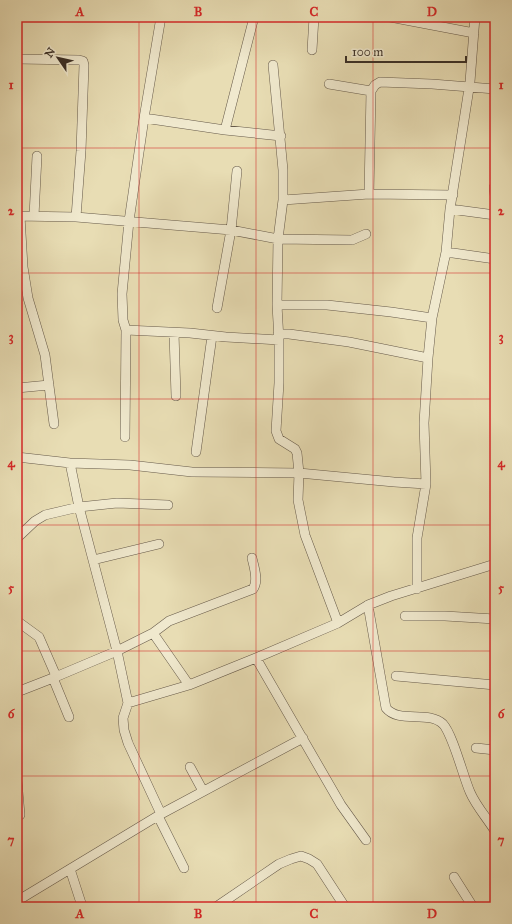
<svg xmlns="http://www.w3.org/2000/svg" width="512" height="924" viewBox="0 0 512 924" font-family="'IM FELL Great Primer',serif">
  <rect width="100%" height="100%" fill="#e8ddb4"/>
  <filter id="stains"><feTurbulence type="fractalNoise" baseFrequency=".005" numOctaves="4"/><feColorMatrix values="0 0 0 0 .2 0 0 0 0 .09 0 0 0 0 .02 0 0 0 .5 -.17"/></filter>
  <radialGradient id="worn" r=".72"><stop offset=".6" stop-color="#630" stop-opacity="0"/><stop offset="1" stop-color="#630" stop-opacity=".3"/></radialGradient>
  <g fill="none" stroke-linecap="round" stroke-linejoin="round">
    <g stroke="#665a4a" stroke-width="10">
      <path id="minor" d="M390,17L474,33
        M312,50L314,17
        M17,59L79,60L83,61L84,65L81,151L76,217
        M273,65L283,170V200L278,239L277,305L279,340V383L276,431L279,439L295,449L297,453L299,473L298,500L305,535L338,623
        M329,84L371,91
        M144,118L225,130L281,136
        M225,130L254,17
        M494,187L495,196
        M369,194L371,91L375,85L380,82L432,84L495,89
        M283,200L369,194L453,195
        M450,209L495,215
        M17,216L76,217L231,230L278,239L352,240L366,234
        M20,216L23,267L28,298L45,355L54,424
        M34,216L37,156
        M446,252L495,259
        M277,305H327L391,312L432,318
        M217,308L231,230L237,171
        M126,330L190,333L226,337L279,340
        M174,333L176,396
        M278,334H289L349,342L428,358
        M17,388L49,385
        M125,437L126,330L123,320L122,294L129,221L144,118L161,17
        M196,452L212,336
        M17,457L70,463L130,465L192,472L299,473L394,482L426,484
        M70,463L79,507L117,651L128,703L123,718L124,730L128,743L161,814
        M495,481V491
        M17,538L35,521L45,515L79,507L117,503L168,505
        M93,560L159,544
        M417,589V538L426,484L424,423L428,358L432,318L446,252L450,209L470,82L475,17
        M368,605L386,708C399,724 428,710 443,724C453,735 463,776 470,792C476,806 487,818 495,831
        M405,616H445L495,619
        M17,621L39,637L56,676
        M153,633L189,685
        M256,658L341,805L366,840
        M396,676L495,685
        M53,678L69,717
        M17,692L53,678L117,651L153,633L169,621L253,589C259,581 254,567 252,558
        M128,703L189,685L256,658L338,623L368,605L391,596L495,564
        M476,748L495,750
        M190,767L203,791
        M17,780L20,815
        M158,816L184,868
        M70,869L81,903
        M454,877L473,907
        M17,901L161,814L303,738
        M216,907L279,864L291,859L301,856L309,859L317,864L345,907"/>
    </g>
    <use href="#minor" stroke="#f0e9ce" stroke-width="9"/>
  </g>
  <path fill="none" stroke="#d62828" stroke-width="1" stroke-opacity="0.55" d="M139,17V907M256,17V907M373,17V907M17,148H495M17,273H495M17,399H495M17,525H495M17,651H495M17,776H495"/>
  <rect width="512" height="924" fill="none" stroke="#e8ddb4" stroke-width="44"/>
  <g transform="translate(58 58) rotate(304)" stroke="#f0e9ce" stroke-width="3" paint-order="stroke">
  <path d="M0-3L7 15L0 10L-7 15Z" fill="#3a2f26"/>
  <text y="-6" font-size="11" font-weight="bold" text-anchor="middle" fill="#3a2f26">N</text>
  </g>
  <path d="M346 56v6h120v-6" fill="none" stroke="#3a2f26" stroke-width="2"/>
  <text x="352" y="56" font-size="12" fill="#3a2f26" stroke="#f0e9ce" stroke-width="3" paint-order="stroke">100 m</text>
  <rect x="22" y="22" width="468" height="880" fill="none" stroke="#d62828" stroke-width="1.5"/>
  <g font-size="13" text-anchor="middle" font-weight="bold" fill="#d62828">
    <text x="80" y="16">A</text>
    <text x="198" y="16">B</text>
    <text x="314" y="16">C</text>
    <text x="432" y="16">D</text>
    <text x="11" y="89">1</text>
    <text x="501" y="89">1</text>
    <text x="11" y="215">2</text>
    <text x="501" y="215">2</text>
    <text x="11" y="341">3</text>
    <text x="501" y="341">3</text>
    <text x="11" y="467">4</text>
    <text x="501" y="467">4</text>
    <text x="11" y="592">5</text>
    <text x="501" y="592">5</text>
    <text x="11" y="718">6</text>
    <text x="501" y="718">6</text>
    <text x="11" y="844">7</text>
    <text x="501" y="844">7</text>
    <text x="80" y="918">A</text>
    <text x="198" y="918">B</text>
    <text x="314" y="918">C</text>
    <text x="432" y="918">D</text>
  </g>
  <rect width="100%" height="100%" filter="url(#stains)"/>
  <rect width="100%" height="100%" fill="url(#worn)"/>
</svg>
